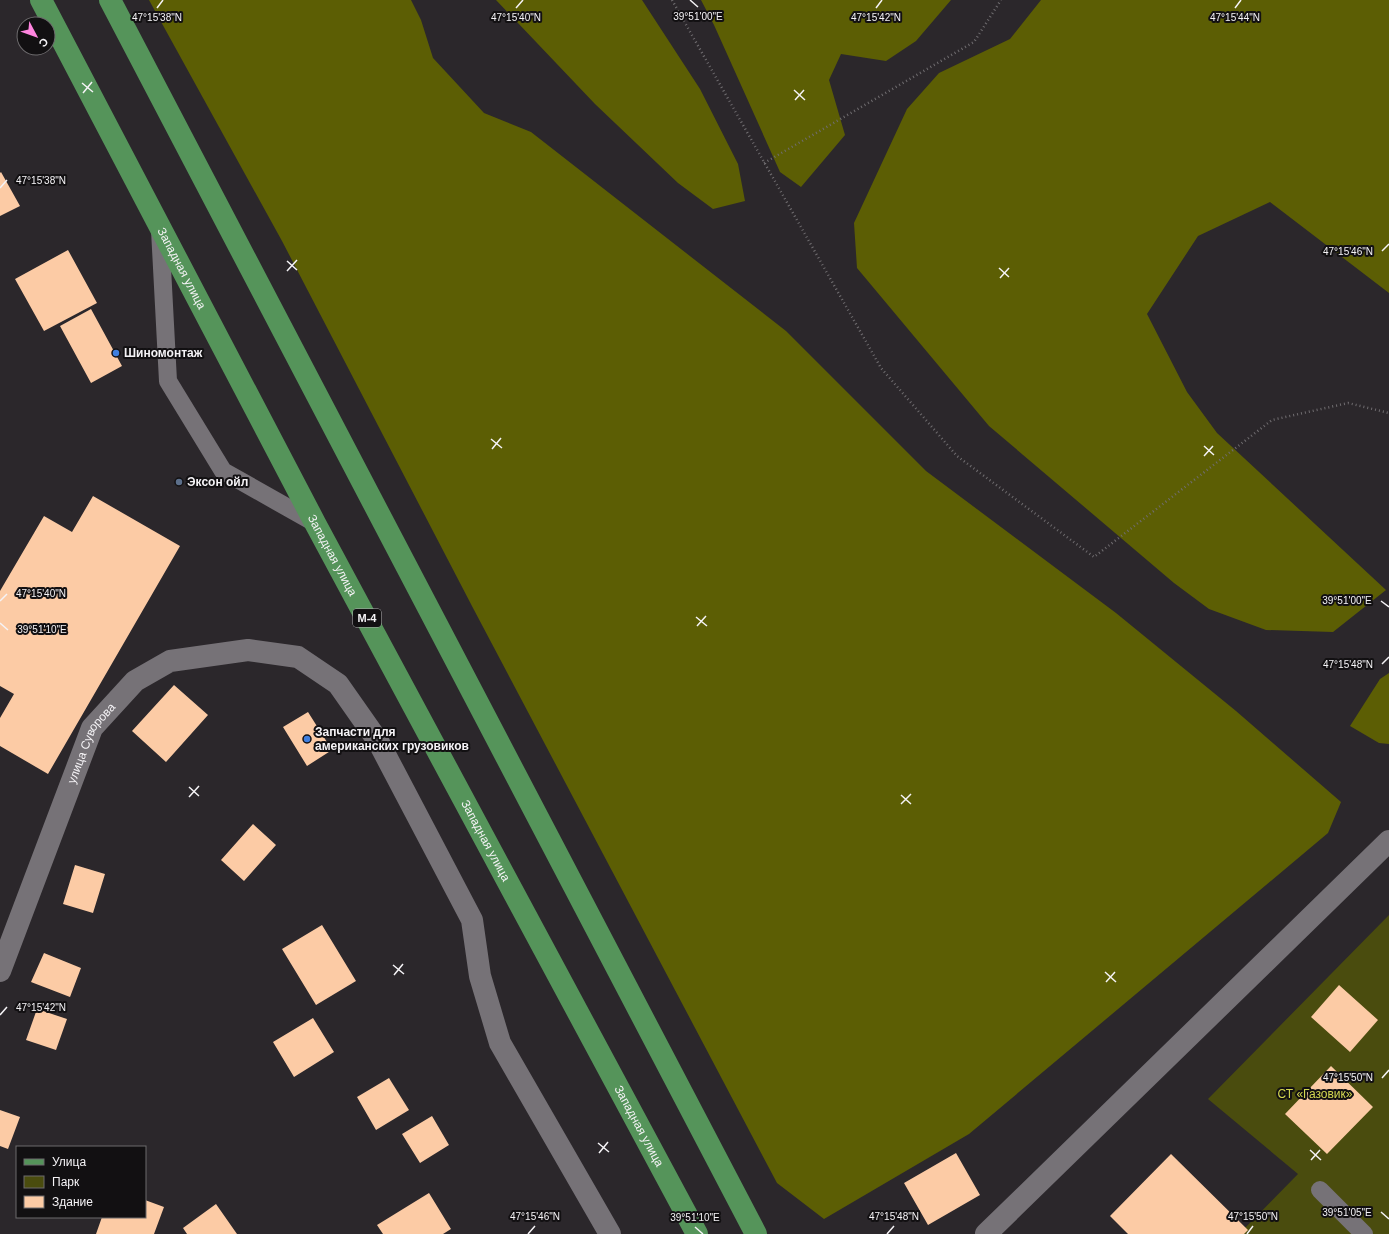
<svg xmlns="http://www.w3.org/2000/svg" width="1389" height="1234" viewBox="0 0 1389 1234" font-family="Helvetica,sans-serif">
  <rect width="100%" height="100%" fill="#2b272b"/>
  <path fill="#4a4c0e" d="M1389,915V1234H1239L1298,1174L1208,1099Z"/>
  <path fill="#5c5e04" d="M149,0H411L421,20L433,58L484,113L531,132L786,331L926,471L1116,613L1236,711L1341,802L1328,833L969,1134L824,1219L777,1183L473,608L282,241Z
    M496,0H642L700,89L738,164L745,201L713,209L678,183L595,104Z
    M701,0H951L916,41L886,61L841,54L829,80L845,135L801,187L780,172L714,25Z
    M1041,0H1389V293L1270,202L1198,236L1147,314L1187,392L1217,433L1386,590L1333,632L1266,630L1209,609L1174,583L989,426L857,268L854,223L907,109L939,73L1010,39Z
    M1389,673V744L1379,743L1350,726L1380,679Z"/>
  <path fill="#fccba5" d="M1,172L20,206L0,216V173Z
    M68,250L97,303L44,331L15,279Z
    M91,309L122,366L91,383L60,326Z
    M93,496L180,546L48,774L0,746V718L14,694L0,686V591L44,516L72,532Z
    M174,685L208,715L166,762L132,731Z
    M308,712L332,750L307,766L283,727Z
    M253,824L276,845L244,881L221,860Z
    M75,865L105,874L93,913L63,904Z
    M322,925L356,981L316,1005L282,949Z
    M44,953L81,968L70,997L31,982Z
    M1339,985L1378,1020L1350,1052L1311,1017Z
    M37,1009L67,1019L56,1050L26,1040Z
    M313,1018L334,1052L294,1077L273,1042Z
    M1331,1066L1373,1107L1327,1154L1285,1114Z
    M389,1078L409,1110L376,1130L357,1097Z
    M0,1110L20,1117L8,1149L0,1146Z
    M432,1116L449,1145L420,1163L402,1134Z
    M956,1153L980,1195L928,1225L904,1183Z
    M1171,1154L1248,1230L1244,1234H1128L1110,1216Z
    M429,1193L451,1229L443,1234H383L377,1225Z
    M145,1200L164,1207L154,1234H96L102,1217H145Z
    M216,1204L237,1234H187L183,1228Z"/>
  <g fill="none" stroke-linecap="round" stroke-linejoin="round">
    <path stroke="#706d70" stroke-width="2.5" stroke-dasharray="1 3" stroke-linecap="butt" d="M672,0L881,368L957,456L1094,557L1272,420L1348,403L1389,413
      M764,163L974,42L1001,0"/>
    <path stroke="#767277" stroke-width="18" d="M160,230L168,381L223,471L315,523
      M1320,1190L1364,1234"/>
    <g stroke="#767277" stroke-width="22">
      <path id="s1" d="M0,971L92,728L135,681L170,661L248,650L298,657L338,684L378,741L472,920L480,976L500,1043L610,1234"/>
      <path d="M986,1234L1389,841"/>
    </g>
    <g stroke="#55945a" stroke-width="22">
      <path id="s2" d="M41,0L315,523L697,1234"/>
      <path d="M110,0L756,1234"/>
    </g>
  </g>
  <path fill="none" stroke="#f5f3f6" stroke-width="1.5" d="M690,0L698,7M157,8L163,0M516,8L523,0M876,8L882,0M1235,8L1241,0M82,83L93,92M794,90L805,100M83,93L92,82M795,100L804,90M0,188L7,180M1382,251L1389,244M287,261L297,270M999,268L1009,277M287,271L297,260M1000,278L1009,268M491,439L502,448M1204,446L1214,455M492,449L501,438M1204,456L1213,446M0,601L7,594M1381,601L1389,607M696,617L707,626M0,623L8,630M697,626L706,616M1382,664L1389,657M189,787L199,796M901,795L911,804M189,797L199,786M901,804L911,794M393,965L404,974M1105,972L1116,982M394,975L403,964M1106,982L1115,972M0,1015L7,1007M1382,1078L1389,1070M598,1143L609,1152M1310,1150L1321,1160M599,1153L608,1142M1311,1160L1320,1150M1381,1212L1389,1219M695,1227L703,1234M528,1234L535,1226M887,1234L894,1226M1247,1234L1253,1226"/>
  <g fill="#3f7fe0" stroke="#121012" stroke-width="1.5">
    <circle cx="116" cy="353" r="4"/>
    <circle cx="307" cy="739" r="4"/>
  </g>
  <circle fill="#5c6f8a" stroke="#121012" stroke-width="1.5" cx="179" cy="482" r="4"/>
  <g text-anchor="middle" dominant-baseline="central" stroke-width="4" stroke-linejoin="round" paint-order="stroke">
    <rect fill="#121012" stroke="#b1afb2" stroke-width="1" x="353" y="609" width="28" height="18" rx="3"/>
    <g font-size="11" font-weight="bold" fill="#f5f3f6">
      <text x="367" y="618">М-4</text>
    </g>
    <g font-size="12" fill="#f5f3f6" stroke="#121012">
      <text stroke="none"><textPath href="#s2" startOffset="303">Западная улица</textPath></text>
      <text stroke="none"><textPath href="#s2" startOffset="627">Западная улица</textPath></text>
      <text stroke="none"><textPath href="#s1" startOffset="246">улица Суворова</textPath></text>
      <text stroke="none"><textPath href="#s2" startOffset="951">Западная улица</textPath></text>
      <text stroke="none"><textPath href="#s2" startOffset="1275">Западная улица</textPath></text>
    </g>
    <g font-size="12" font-weight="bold" fill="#f5f3f6" stroke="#121012" text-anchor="start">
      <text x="124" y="353">Шиномонтаж</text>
      <text x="187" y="482">Эксон ойл</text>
      <text x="315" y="732">Запчасти для<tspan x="315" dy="14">американских грузовиков</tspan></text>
    </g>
    <g font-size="12" fill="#d4d851" stroke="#121012">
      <text x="1315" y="1094">СТ «Газовик»</text>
    </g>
  </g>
  <g font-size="10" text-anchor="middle" fill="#f5f3f6" stroke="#121012" stroke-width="4" stroke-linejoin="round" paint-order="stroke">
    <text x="698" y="20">39°51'00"E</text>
    <text x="157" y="21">47°15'38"N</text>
    <text x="516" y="21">47°15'40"N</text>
    <text x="876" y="21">47°15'42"N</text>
    <text x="1235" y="21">47°15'44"N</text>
    <text x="41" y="184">47°15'38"N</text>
    <text x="1348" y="255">47°15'46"N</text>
    <text x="41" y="597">47°15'40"N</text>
    <text x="1347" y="604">39°51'00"E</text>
    <text x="42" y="633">39°51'10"E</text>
    <text x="1348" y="668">47°15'48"N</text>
    <text x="41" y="1011">47°15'42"N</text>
    <text x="1348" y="1081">47°15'50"N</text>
    <text x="1347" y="1216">39°51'05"E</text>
    <text x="535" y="1220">47°15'46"N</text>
    <text x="894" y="1220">47°15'48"N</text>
    <text x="1253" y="1220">47°15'50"N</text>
    <text x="695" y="1221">39°51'10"E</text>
  </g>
  <rect x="16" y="1146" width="130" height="72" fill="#121012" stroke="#6d6b6d"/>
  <rect x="24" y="1159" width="20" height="6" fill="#55945a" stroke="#6d6b6d"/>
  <text x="52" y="1166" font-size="12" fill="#f5f3f6">Улица</text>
  <rect x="24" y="1176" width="20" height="12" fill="#4a4c0e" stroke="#6d6b6d"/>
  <text x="52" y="1186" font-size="12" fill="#f5f3f6">Парк</text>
  <rect x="24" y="1196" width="20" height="12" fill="#fccba5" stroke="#6d6b6d"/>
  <text x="52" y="1206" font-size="12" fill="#f5f3f6">Здание</text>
  <g transform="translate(36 36) rotate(131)"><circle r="19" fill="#121012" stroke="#6d6b6d"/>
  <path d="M0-3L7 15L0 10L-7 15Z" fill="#ff85df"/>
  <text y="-6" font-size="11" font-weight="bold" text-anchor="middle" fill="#f5f3f6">С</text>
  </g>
</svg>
